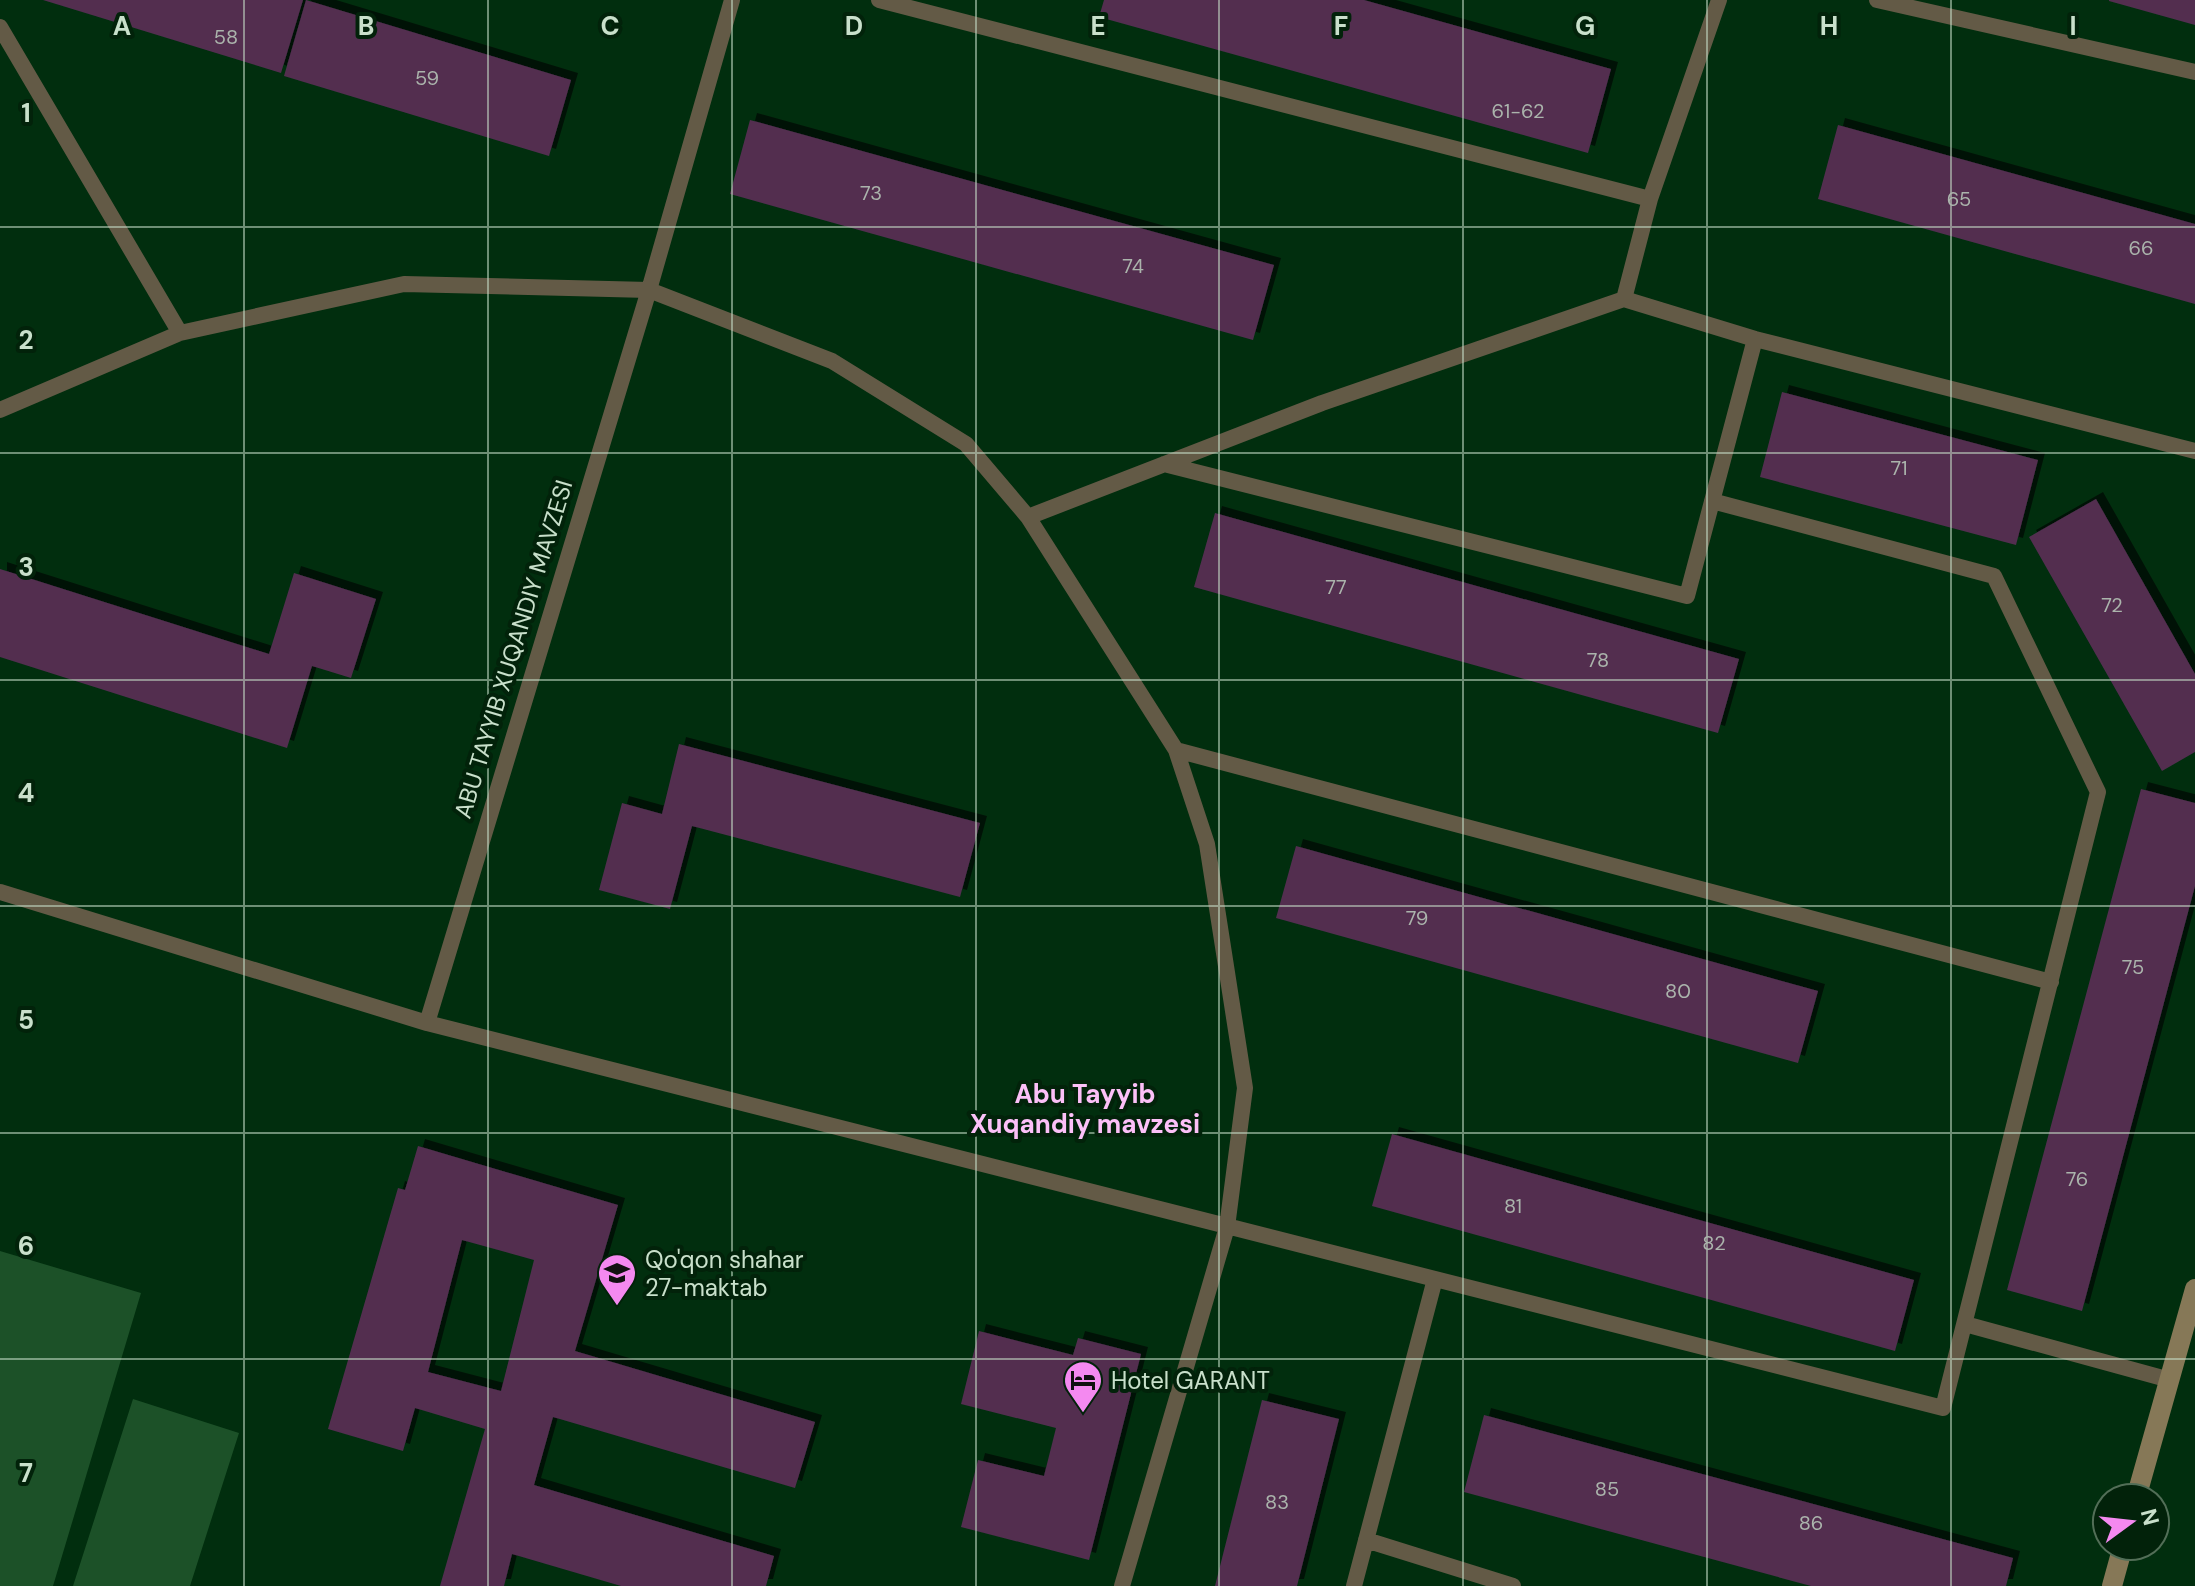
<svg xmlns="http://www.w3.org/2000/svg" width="2195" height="1586" viewBox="0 0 2195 1586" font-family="'DM Sans',sans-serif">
  <defs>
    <filter id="shadow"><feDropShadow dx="7" dy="-7" stdDeviation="0" flood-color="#0009"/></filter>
  </defs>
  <rect width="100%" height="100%" fill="#012e0e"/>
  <path fill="#1c5128" d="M0,1251L141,1293L53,1586H0Z
    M133,1399L239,1433L190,1586H73Z"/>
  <path fill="#522e50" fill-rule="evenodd" filter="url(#shadow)" d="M43,0H303L281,73Z
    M306,0L571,80L549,156L284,76Z
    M1104,0H1364L1611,69L1588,153L1099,17Z
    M2109,0H2195V25L2109,1Z
    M750,120L1274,265L1253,340L730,194Z
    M1838,125L2195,224V304L1818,199Z
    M1782,392L2038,460L2016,545L1760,477Z
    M2096,499L2195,674V752L2162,771L2029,537Z
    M1215,513L1739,659L1718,733L1194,587Z
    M0,569L269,654L294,573L376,599L351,678L312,666L287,748L0,657Z
    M679,744L980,823L960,897L692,826L670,909L599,890L622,803L662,814Z
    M2141,789L2195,803V886L2082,1311L2007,1290Z
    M1296,846L1818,991L1798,1063L1276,918Z
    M1392,1134L1914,1280L1895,1351L1372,1206Z
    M418,1146L618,1205L575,1351L815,1422L795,1488L553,1417L534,1485L774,1556L766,1586H621L512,1554L504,1586H440L485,1429L415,1408L403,1451L328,1429L398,1188L405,1190ZM462,1240L534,1260L501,1391L428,1372Z
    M979,1331L1073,1355L1078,1338L1141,1354L1089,1560L961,1527L978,1460L1044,1476L1056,1428L961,1404Z
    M1262,1400L1339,1419L1297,1586H1215Z
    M1484,1415L2013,1558L2006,1586H1811L1464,1492Z"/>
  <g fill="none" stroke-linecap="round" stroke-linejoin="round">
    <path stroke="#635a46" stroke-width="16" d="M879,0L1650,199
      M1877,0L2195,72
      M0,27L180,333
      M1624,299L1755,339L2195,451
      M0,410L180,333L404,284L649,290L832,361L966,444L1028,517L1176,750L1207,844L1245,1088L1227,1227L1122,1586
      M1164,464L1687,596L1755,339
      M1028,517L1322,403L1624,299L1650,199L1719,0
      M1176,750L2051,982
      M0,892L427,1023L1943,1408L2098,792L1994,576L1712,501
      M427,1023L649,290L732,0
      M1965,1324L2170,1380
      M1366,1540L1513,1586
      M1354,1586L1435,1279"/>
    <path stroke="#867857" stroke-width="20" d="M2136,1498L2195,1289
      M2112,1586L2123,1546"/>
  </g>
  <path fill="none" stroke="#c9e0cb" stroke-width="2" stroke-opacity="0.55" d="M244,0V1586M488,0V1586M732,0V1586M976,0V1586M1219,0V1586M1463,0V1586M1707,0V1586M1951,0V1586M0,227H2195M0,453H2195M0,680H2195M0,906H2195M0,1133H2195M0,1359H2195"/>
  <defs>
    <g id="school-pin" transform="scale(2)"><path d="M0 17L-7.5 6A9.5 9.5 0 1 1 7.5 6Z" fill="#f489f0" stroke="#02220a"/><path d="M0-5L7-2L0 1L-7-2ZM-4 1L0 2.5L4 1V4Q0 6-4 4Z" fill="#111"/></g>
    <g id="hotel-pin" transform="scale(2)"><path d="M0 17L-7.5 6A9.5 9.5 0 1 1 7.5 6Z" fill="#f489f0" stroke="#02220a"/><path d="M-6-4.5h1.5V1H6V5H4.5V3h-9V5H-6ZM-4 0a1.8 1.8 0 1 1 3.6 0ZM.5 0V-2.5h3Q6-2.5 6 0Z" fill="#111"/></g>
  </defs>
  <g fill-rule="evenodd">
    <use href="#school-pin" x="617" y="1273"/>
    <use href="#hotel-pin" x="1083" y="1380"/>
  </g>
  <g text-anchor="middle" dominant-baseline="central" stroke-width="8" stroke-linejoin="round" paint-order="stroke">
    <g font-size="20" fill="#abb4ac">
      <text x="226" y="37">58</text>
      <text x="427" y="78">59</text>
      <text x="1518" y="111">61-62</text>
      <text x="871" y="193">73</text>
      <text x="1959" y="199">65</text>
      <text x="2141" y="248">66</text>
      <text x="1133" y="266">74</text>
      <text x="1899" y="468">71</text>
      <text x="1336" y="587">77</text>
      <text x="2112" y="605">72</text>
      <text x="1598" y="660">78</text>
      <text x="1417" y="918">79</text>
      <text x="2133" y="967">75</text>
      <text x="1678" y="991">80</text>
      <text x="2077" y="1179">76</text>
      <text x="1513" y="1206">81</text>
      <text x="1714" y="1243">82</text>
      <text x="1607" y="1489">85</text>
      <text x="1277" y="1502">83</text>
      <text x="1811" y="1523">86</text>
    </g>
    <g font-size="24" fill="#c9e0cb" stroke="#02220a">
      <text transform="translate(513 649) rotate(-73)">ABU TAYYIB XUQANDIY MAVZESI</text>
    </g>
    <g font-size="24" fill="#c9e0cb" stroke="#02220a" text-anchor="start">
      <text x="645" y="1259">Qo'qon shahar<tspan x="645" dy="28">27-maktab</tspan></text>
      <text x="1111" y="1380">Hotel GARANT</text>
    </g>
    <g font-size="26" font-weight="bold" fill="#fcc0f8" stroke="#02220a">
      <text x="1085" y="1094">Abu Tayyib<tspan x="1085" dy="30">Xuqandiy mavzesi</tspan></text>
    </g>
  </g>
  <g font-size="26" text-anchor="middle" font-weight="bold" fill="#c9e0cb" stroke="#02220a" stroke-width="8" stroke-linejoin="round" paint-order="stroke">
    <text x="122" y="35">A</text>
    <text x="366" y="35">B</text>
    <text x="610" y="35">C</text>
    <text x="854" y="35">D</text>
    <text x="1098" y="35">E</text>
    <text x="1341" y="35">F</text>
    <text x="1585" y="35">G</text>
    <text x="1829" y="35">H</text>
    <text x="2073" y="35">I</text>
    <text x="26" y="122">1</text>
    <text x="26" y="349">2</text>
    <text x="26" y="576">3</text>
    <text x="26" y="802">4</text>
    <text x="26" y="1029">5</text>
    <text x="26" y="1255">6</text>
    <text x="26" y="1482">7</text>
  </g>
  <g transform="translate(2131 1522) rotate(75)"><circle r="38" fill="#02220a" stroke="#526e57" stroke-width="2"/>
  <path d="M0-6L14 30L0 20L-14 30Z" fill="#f489f0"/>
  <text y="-12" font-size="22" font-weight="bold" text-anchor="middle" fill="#c9e0cb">N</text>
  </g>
</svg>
